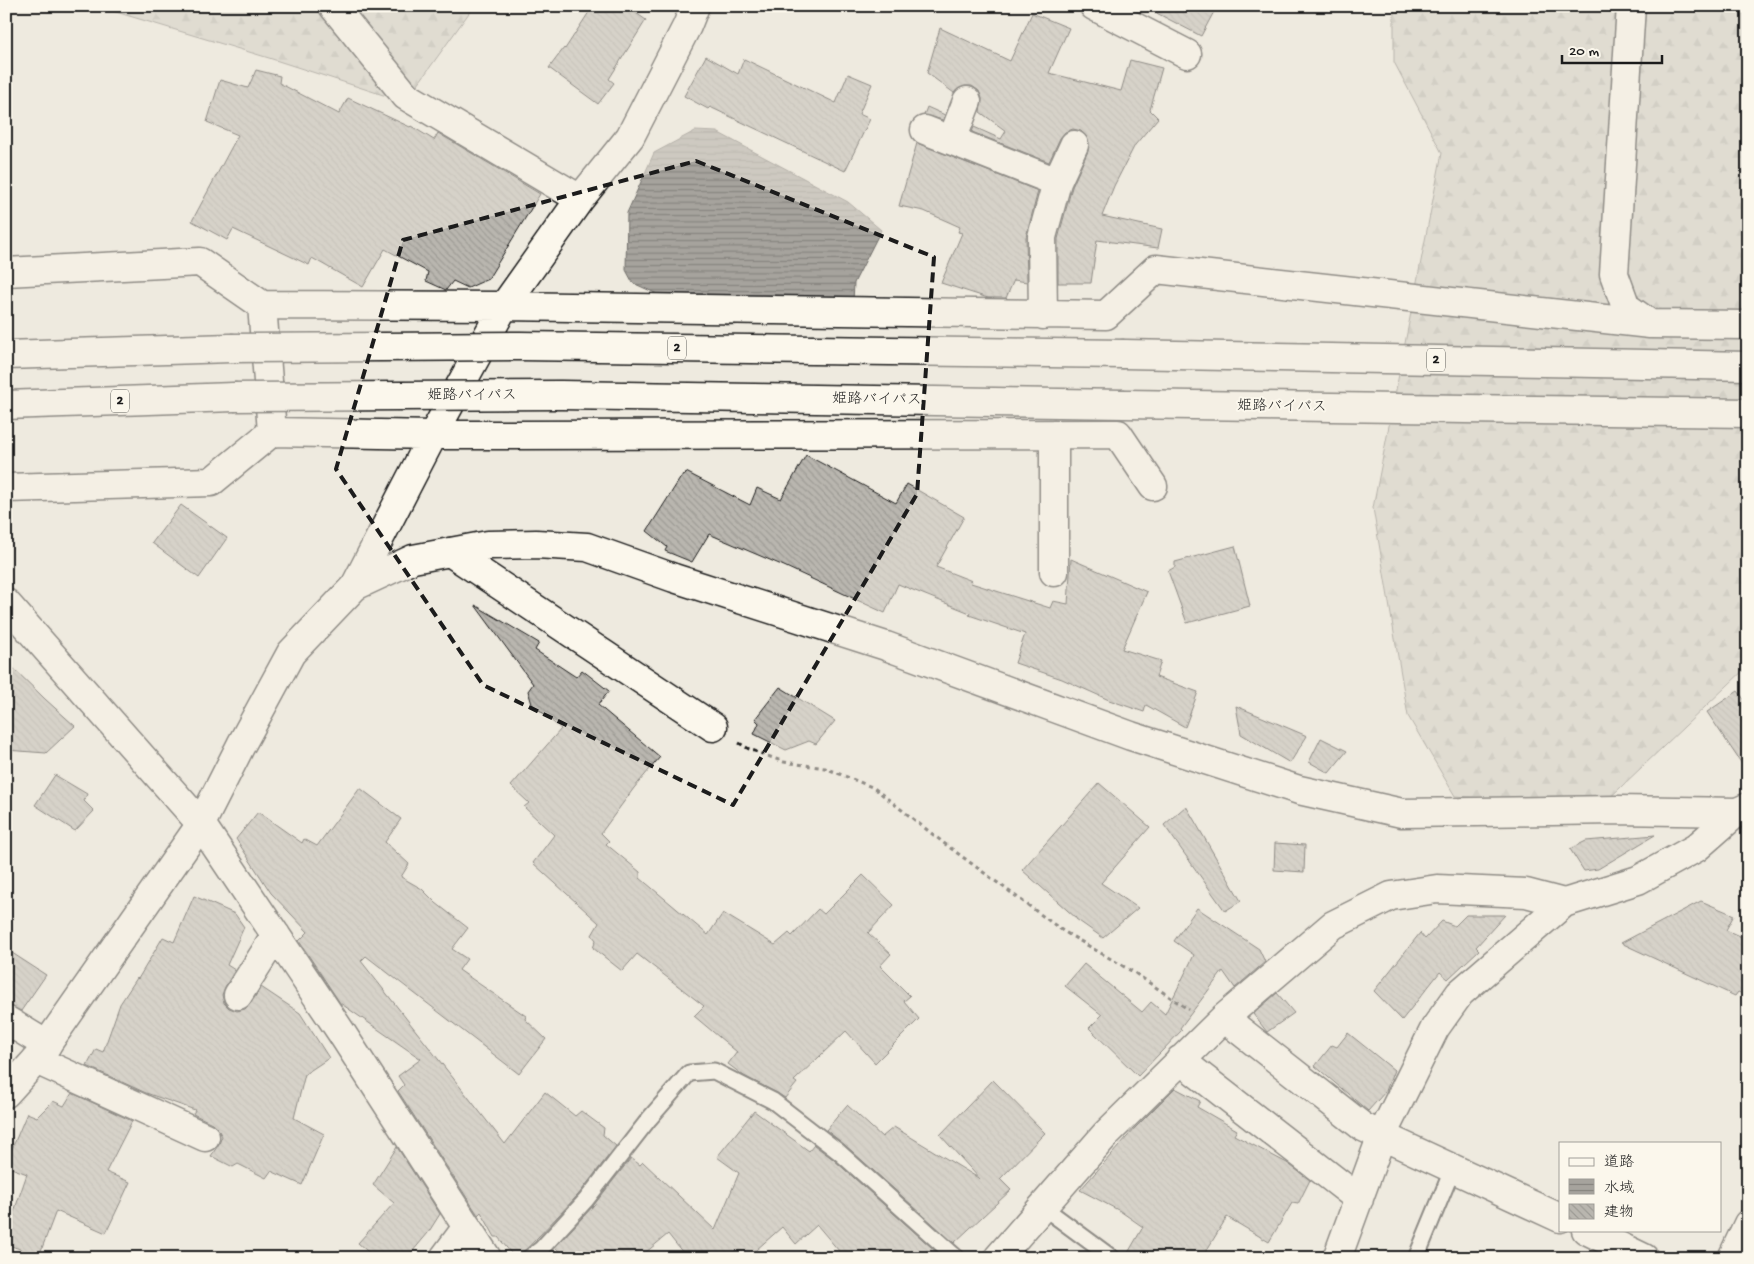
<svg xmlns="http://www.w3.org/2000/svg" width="1754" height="1264" viewBox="0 0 1754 1264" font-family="'Gochi Hand','Klee One',sans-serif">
  <defs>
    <pattern id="forest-firs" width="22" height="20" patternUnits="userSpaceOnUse" patternTransform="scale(1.25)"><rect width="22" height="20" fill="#ceccc2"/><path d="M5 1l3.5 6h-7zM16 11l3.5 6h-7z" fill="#b0afa6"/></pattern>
    <pattern id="water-rules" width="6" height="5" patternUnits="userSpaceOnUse" patternTransform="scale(1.25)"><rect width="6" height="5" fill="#a6a39d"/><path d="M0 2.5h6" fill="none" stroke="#86847f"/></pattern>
    <pattern id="building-back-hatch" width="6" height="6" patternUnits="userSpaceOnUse" patternTransform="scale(1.25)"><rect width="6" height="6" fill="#b9b6af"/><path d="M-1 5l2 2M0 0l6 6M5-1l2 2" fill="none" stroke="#9e9c96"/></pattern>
  </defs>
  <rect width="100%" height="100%" fill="#eeeadf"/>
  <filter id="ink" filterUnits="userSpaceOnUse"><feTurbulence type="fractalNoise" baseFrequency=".02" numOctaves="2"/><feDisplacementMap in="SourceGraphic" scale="10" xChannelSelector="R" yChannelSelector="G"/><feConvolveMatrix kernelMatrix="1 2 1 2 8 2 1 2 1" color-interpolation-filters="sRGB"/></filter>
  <g filter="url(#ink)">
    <path fill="url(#forest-firs)" stroke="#75746f" d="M96,6H474L405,102L269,58Z
      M1394,6H1748V666L1601,806L1455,796L1408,716L1373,508L1442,153L1394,62Z"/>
    <path fill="url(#water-rules)" stroke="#6f6d69" d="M695,131L717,132L848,202L881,230L854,283L852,320L726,325L633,283L626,270L627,213L654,153Z"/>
    <path fill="url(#building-back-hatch)" stroke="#1c1c1c" d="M593,6H626L646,20L609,79L614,83L598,104L549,68L564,48L565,49Z
      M1143,6H1217L1201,36Z
      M1032,13L1069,28L1049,73L1121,91L1130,60L1162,68L1150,110L1158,118L1135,145L1114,186L1102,216L1162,229L1158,248L1097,240L1091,283H1058V239L1072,187L1088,151L1089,143L1086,136L1081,131L1073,129L1065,132L1060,138L1049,162L972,132L974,127L1001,139L1006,131L980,112L982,99L979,91L972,86H965L958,89L954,93L927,73L940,28L1010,61Z
      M706,56L738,74L744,59L836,103L848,74L872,84L859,114L870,119L845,171L710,107L708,109L684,96Z
      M256,70L280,76L279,83L339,114L348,98L410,127L411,126L434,140L438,133L540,194L488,279L468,288L453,281L446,290L426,281L428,272L385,249L363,287L312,258L309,265L233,229L227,240L192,221L238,135L207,122L220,80L248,88Z
      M927,107L945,115L943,120L924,115Z
      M917,143L1038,191L1026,237L1027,282L1014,280L1006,298H988L941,283L962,233L958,232L960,227L924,211L899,206Z
      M806,455L896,503L907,484L964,517L936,567L972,581L971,583L1050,608L1053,601L1068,604L1071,559L1147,592L1122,649L1161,661L1156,677L1198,692L1185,727L1146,705L1144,712L1109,700L1062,679L1015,663L1025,634L969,615L970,613L898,584L885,613L784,566L709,534L692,562L665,551L667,547L647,531L683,474L685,475L686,472L750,505L757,488L781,499Z
      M181,505L227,538L199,578L152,543Z
      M1235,546L1250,606L1187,623L1168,571L1175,567V562Z
      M475,605L539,643L535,650L576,677L582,670L609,691L598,705L660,757L634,788L601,833L609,841L606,844L640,872V878L708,935L723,913L775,945L789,933L792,936L818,909L824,914L863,875L894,905L868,933L891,954L880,966L910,996L904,1001L919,1019L875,1063L846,1031L794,1081L797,1083L785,1098L777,1093L744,1076L728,1064L737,1052L694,1016L704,1006L637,954L622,971L593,948L596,940L592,935L599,923L533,863L554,835L524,807L529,803L511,786L561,729L532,704L528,691L533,684Z
      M6,661L45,699L75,726L46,753L6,750Z
      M780,687L835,721L816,744L809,741L786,750L754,734L759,723L755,719Z
      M1738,691L1748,705V773L1707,712Z
      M1236,706L1307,736L1290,763L1241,734Z
      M1321,738L1347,751L1329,773L1309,762Z
      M55,775L87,794L84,801L94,811L75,831L35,805Z
      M1099,783L1150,827L1101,883L1138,908L1103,938L1076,919V918L1022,870Z
      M360,788L401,819L385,842L409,864L401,877L422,889L436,903L468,928L452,949L467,959L459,970L526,1016L525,1019L546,1039L519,1074L366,956L361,961L505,1144L545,1092L575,1116L581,1111L604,1128L603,1135L616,1146L579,1194L518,1258H515L498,1237H495L481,1212L478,1215L398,1091L404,1085L398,1076L421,1059L340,1003L299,941L308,932L271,893L236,839L258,812L302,843L304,839L317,846Z
      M1186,806L1241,901L1225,911L1164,825Z
      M1655,835L1598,869L1584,871L1570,849L1586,841Z
      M1275,843L1305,845L1304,872L1274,870Z
      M194,896L235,914L244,927L227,965L235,970L225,987L222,995L224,1003L229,1008L237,1011L245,1009L251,1003L261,987L300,1013L329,1058L305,1074L294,1118L324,1134L302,1185L271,1171L266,1178L238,1164L233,1167L211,1156L219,1144L222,1136L217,1128L212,1123L193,1114L195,1110L146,1093L87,1066L96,1049L103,1052L120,1004L137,978L138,979L163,937L174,942Z
      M1701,901L1734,915L1726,930L1748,940V996L1738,992L1735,996L1621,943Z
      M1197,908L1259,949L1265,962L1235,988L1223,971L1180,1028L1182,1030L1138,1076L1089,1028L1102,1015L1065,986L1084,964L1142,1012L1151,1002L1165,1014L1194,955L1174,941Z
      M1466,915H1505L1476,947L1479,950L1448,979L1440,972L1402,1020L1374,991L1420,933L1425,939L1442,921L1455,926Z
      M6,949L46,975L21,1011L6,1004Z
      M1277,993L1294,1013L1267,1032L1253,1014Z
      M1348,1033L1394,1070L1386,1091L1368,1111L1315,1066L1332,1045L1337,1047Z
      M993,1080L1045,1133L1000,1179L1011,1190L954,1243L845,1145L826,1130L847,1105L882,1137L894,1127L980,1179L940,1135Z
      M1175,1088L1200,1101L1197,1107L1237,1130L1234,1135L1287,1163L1310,1180L1298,1204L1292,1203L1269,1242L1227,1217L1202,1258H1125L1143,1227L1120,1211L1080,1190L1135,1128Z
      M72,1093L132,1121L106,1172L130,1182L106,1233L56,1211L39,1256L6,1244V1235L27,1174L6,1166V1163L27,1113L37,1117L53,1101L64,1106Z
      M754,1111L809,1151L814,1145L833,1159L940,1255L938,1258H845L817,1225L796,1244L782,1227L747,1258H687L668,1234L639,1258H566L555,1247L593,1206L631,1158L640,1165L643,1162L715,1230L739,1173L717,1157Z
      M397,1147L440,1214L428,1233L407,1258H375L358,1243L394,1203L373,1185Z"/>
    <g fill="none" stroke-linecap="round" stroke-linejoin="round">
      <g stroke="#1c1c1c" stroke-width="19">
        <path id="service" d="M1043,1207L1112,1258
          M529,1258L541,1249L586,1200L649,1119L689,1073L714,1071L773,1101L839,1152L957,1258
          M1416,1258L1453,1168"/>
      </g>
      <g stroke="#1c1c1c" stroke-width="31">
        <path id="minor" d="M333,6L406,96L580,199
          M1094,6L1187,54
          M1631,6L1614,274L1626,307L1650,324L1748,325
          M925,130L1057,182
          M952,140L967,101
          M6,272L200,262L262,305L504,306L1106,315L1156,269L1650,324
          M1043,315L1042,237L1057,182L1074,145
          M272,432L433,435L1118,434L1153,486
          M6,488L211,482L272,432L262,305
          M450,552L713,727
          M1054,572V434
          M355,586L433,435L504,306L580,199L630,137L687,26L695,6
          M6,603L201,824L341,1032L487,1258
          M238,995L276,935
          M1224,1018L1363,1127L1560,1218
          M6,1020L47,1045
          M36,1060L205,1137
          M1180,1060L1359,1199
          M1586,1230L1644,1258
          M444,1258L467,1227
          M998,1258L1106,1134L1224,1018L1333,925L1391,896L1437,889L1526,893L1564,903
          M1337,1258L1382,1135L1435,1028L1460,993L1564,903L1638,880L1696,848L1737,812
          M1732,1258L1748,1224"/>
      </g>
      <g stroke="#1c1c1c" stroke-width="31">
        <path id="tertiary" d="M6,1093L36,1060L201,824L241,745L291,653L355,586L413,559L488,545L536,544L587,547L674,578L886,646L1131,736L1299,790L1402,813L1617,810L1737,812L1748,807"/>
      </g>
      <g stroke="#1c1c1c" stroke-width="31">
        <path id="motorway" d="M1124,354L1748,366
          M6,355L231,348
          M1125,404L1748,413
          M6,405L234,397"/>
      </g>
      <path stroke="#1c1c1c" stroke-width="3" stroke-dasharray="4 4" stroke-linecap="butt" d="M739,743L749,749L784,762L825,768L874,788L945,844L1063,931L1135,973L1189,1010"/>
      <use href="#service" stroke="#fbf7ec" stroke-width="15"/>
      <use href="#minor" stroke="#fbf7ec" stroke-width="28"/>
      <use href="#tertiary" stroke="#fbf7ec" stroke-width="28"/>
      <use href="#motorway" stroke="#fbf7ec" stroke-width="28"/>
      <g stroke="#1c1c1c" stroke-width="31" stroke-linecap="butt">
        <path id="motorway-bridge" d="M231,348L520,346L1124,354
          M234,397L561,395L1125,404"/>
      </g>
      <use href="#motorway-bridge" stroke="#fbf7ec" stroke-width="28"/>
    </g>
  </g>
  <path d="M0 0H1754V1264H0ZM696,161L934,257L917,494L733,805L483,685L336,469L403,240Z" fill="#eeeadf" fill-opacity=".55" fill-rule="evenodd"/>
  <path fill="none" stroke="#1c1c1c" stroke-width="4" stroke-dasharray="10 6" stroke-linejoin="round" d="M696,161L934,257L917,494L733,805L483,685L336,469L403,240Z"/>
  <g text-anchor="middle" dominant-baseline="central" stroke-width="4" stroke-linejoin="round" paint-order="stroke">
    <g fill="#fbf7ec" stroke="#5f5e5a" stroke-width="1">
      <rect x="668" y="336.5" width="18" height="23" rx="4"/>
      <rect x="1427" y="348.5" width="18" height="23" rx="4"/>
      <rect x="111" y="389.5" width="18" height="23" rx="4"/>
    </g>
    <g font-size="14" font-weight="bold" fill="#1c1c1c">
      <text x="677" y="348">2</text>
      <text x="1436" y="360">2</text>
      <text x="120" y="401">2</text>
    </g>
    <g font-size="15" fill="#1c1c1c" stroke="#fbf7ec">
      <text x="472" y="396">姫路バイパス</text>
      <text transform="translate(877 400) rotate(1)">姫路バイパス</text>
      <text transform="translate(1282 407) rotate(1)">姫路バイパス</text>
    </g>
  </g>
  <rect width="1754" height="1264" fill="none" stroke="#fbf7ec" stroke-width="25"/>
  <rect x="12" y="12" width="1729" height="1239" fill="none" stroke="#1c1c1c" stroke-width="2" filter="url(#ink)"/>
  <rect x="1559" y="1142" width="162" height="90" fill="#fbf7ec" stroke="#a29f99"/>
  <rect x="1569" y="1158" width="25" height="8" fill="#fbf7ec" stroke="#a29f99"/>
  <text x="1604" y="1166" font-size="15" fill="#1c1c1c">道路</text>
  <rect x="1569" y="1179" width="25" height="15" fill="url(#water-rules)" stroke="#a29f99"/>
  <text x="1604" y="1192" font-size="15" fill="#1c1c1c">水域</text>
  <rect x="1569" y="1204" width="25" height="15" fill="url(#building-back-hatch)" stroke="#a29f99"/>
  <text x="1604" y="1216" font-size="15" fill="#1c1c1c">建物</text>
  <path d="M1562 55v8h100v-8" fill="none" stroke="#1c1c1c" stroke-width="2.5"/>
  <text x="1569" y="55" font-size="15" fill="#1c1c1c" stroke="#fbf7ec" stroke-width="4" paint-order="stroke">20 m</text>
</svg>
